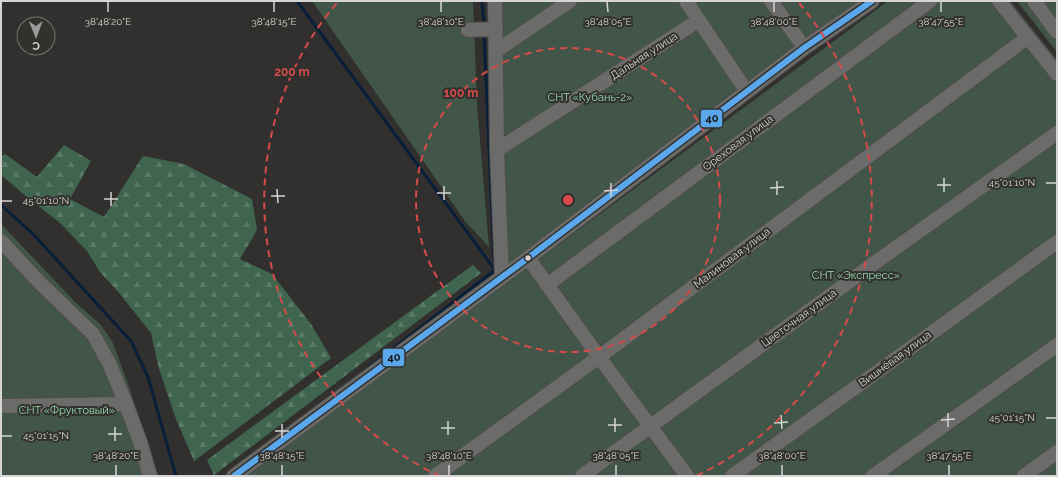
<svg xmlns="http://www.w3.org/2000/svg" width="1058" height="477" viewBox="0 0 1058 477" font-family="Raleway,sans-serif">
  <defs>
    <pattern id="forest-firs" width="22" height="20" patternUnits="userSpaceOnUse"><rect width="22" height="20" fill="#40654e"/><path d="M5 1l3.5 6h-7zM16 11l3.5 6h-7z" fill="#5b7a67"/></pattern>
  </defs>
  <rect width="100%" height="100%" fill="#31302f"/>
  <path fill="#415648" d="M312,1H473L477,106L489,247L465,221Z
    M489,1H880L499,285Z
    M888,1H1010L1057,60V476H246Z
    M1017,1H1057V52Z
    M1,224L76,303L100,324L112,341L127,381L158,476H1Z"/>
  <path fill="url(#forest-firs)" d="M64,145L91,161L70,199L104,217L143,156L184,164L252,199L257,230L240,259L272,274L311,324L331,358L194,461L176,419L159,369L151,333L120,294L100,272L87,251L60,223L28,198L1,175V157L5,154L37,177Z
    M473,265L481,273L214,475L207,460Z"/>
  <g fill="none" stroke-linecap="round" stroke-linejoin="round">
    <path stroke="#091e38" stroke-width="3" d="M297,1L495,270
      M482,1L484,25
      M484,33L494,261
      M1,205L34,235L131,341L148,377L176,476
      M369,367L495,270V267"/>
    <g stroke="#4f4e4c" stroke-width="16">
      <path id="minor" d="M495,1L497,150L502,277
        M686,1L741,83
        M771,1L798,39
        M999,1L1057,74
        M1034,1L1057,32
        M468,30L496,29
        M496,51L570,1
        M497,150L690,26
        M1,241L40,283L93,334L110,365L126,404L140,442L150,476
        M528,258L599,357L687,476
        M547,285L930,1
        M1,406L126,404
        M234,476L528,258L804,48L872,1
        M435,476L599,357L1028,37
        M582,476L876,262L1057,133
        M732,476L937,329L1057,242
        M873,476L1057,345
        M1024,476L1057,452"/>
    </g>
    <use href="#minor" stroke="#6b6b6a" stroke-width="14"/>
    <g stroke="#32312e" stroke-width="9">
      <path id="bus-1" d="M234,476L528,258L804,48L872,1"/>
    </g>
    <use href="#bus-1" stroke="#5aa8eb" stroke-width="6"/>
  </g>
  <path fill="none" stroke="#d6d5d3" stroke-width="1.5" d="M108,2V12M274,2V12M441,2V12M607,2L608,12M774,2V12M941,2V12M944,178V192M777,181V195M611,183V197M1046,183H1056M937,185H951M444,186V200M770,188L784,187M277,189L278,203M604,191L618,190M111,192V206M437,193H451M271,196H285M104,199H118M2,201H12M948,413V427M781,415L782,429M615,418V432M1046,418H1056M941,420L955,419M448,421V435M774,423L788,422M282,424V438M608,425H622M115,427V441M441,428H455M275,431H289M108,434H122M2,436H12M116,465V475M282,465V475M449,465V475M616,465V475M782,465V475M949,465V475"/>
  <g fill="none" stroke="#d64b4a" stroke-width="2" stroke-dasharray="7 5">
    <circle cx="568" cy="200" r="152"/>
    <path d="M440 476A304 304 0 0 1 337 3M799 3A304 304 0 0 1 696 476"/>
  </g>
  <circle fill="#d6d5d3" stroke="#32312e" stroke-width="1.5" cx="528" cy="258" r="3.5"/>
  <g text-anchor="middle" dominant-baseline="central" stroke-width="4" stroke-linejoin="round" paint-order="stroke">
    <g font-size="11" fill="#d6d5d3" stroke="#32312e">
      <text transform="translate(644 56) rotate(-33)">Дальняя улица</text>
      <text transform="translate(738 143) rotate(-37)">Ореховая улица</text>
      <text transform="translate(732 258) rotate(-37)">Малиновая улица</text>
      <text transform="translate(799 318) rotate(-36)">Цветочная улица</text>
      <text transform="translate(895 359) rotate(-36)">Вишнёвая улица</text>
    </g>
    <g font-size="11" fill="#96dcb1" stroke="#32312e">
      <text x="590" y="97">СНТ «Кубань-2»</text>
      <text x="856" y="275">СНТ «Экспресс»</text>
      <text x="67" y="410">СНТ «Фруктовый»</text>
    </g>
  </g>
  <g font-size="10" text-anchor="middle" fill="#d6d5d3" stroke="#32312e" stroke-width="4" stroke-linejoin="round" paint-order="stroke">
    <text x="108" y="25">38°48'20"E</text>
    <text x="274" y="25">38°48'15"E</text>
    <text x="441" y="25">38°48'10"E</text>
    <text x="608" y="25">38°48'05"E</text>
    <text x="774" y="25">38°48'00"E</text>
    <text x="941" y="25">38°47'55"E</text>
    <text x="1012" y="186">45°01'10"N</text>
    <text x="46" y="204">45°01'10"N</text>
    <text x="1012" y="421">45°01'15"N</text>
    <text x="46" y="439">45°01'15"N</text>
    <text x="116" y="459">38°48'20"E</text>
    <text x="282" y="459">38°48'15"E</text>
    <text x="449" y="459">38°48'10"E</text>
    <text x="616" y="459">38°48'05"E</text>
    <text x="782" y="459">38°48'00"E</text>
    <text x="949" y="459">38°47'55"E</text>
  </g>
  <circle cx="568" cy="200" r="6" fill="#d64b4a" stroke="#32312e" stroke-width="2"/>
  <g font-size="12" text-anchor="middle" font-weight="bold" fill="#d64b4a" stroke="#32312e" stroke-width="4" stroke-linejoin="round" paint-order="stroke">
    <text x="292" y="76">200 m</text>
    <text x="461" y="97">100 m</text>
  </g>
  <g stroke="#32312e" stroke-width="1.5">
    <rect x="700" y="109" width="23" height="19" rx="4" fill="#5aa8eb"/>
    <rect x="382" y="348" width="23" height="19" rx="4" fill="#5aa8eb"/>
  </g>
  <g font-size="11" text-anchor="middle" font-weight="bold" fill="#111">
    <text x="712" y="122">40</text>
    <text x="394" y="361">40</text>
  </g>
  <rect width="1058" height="477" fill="none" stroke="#d6d5d3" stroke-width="4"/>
  <g transform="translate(36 36) rotate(179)"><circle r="19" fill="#32312e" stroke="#747370"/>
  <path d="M0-3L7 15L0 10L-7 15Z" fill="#9c9b9a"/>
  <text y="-6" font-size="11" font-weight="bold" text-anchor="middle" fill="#d6d5d3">С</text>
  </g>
</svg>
